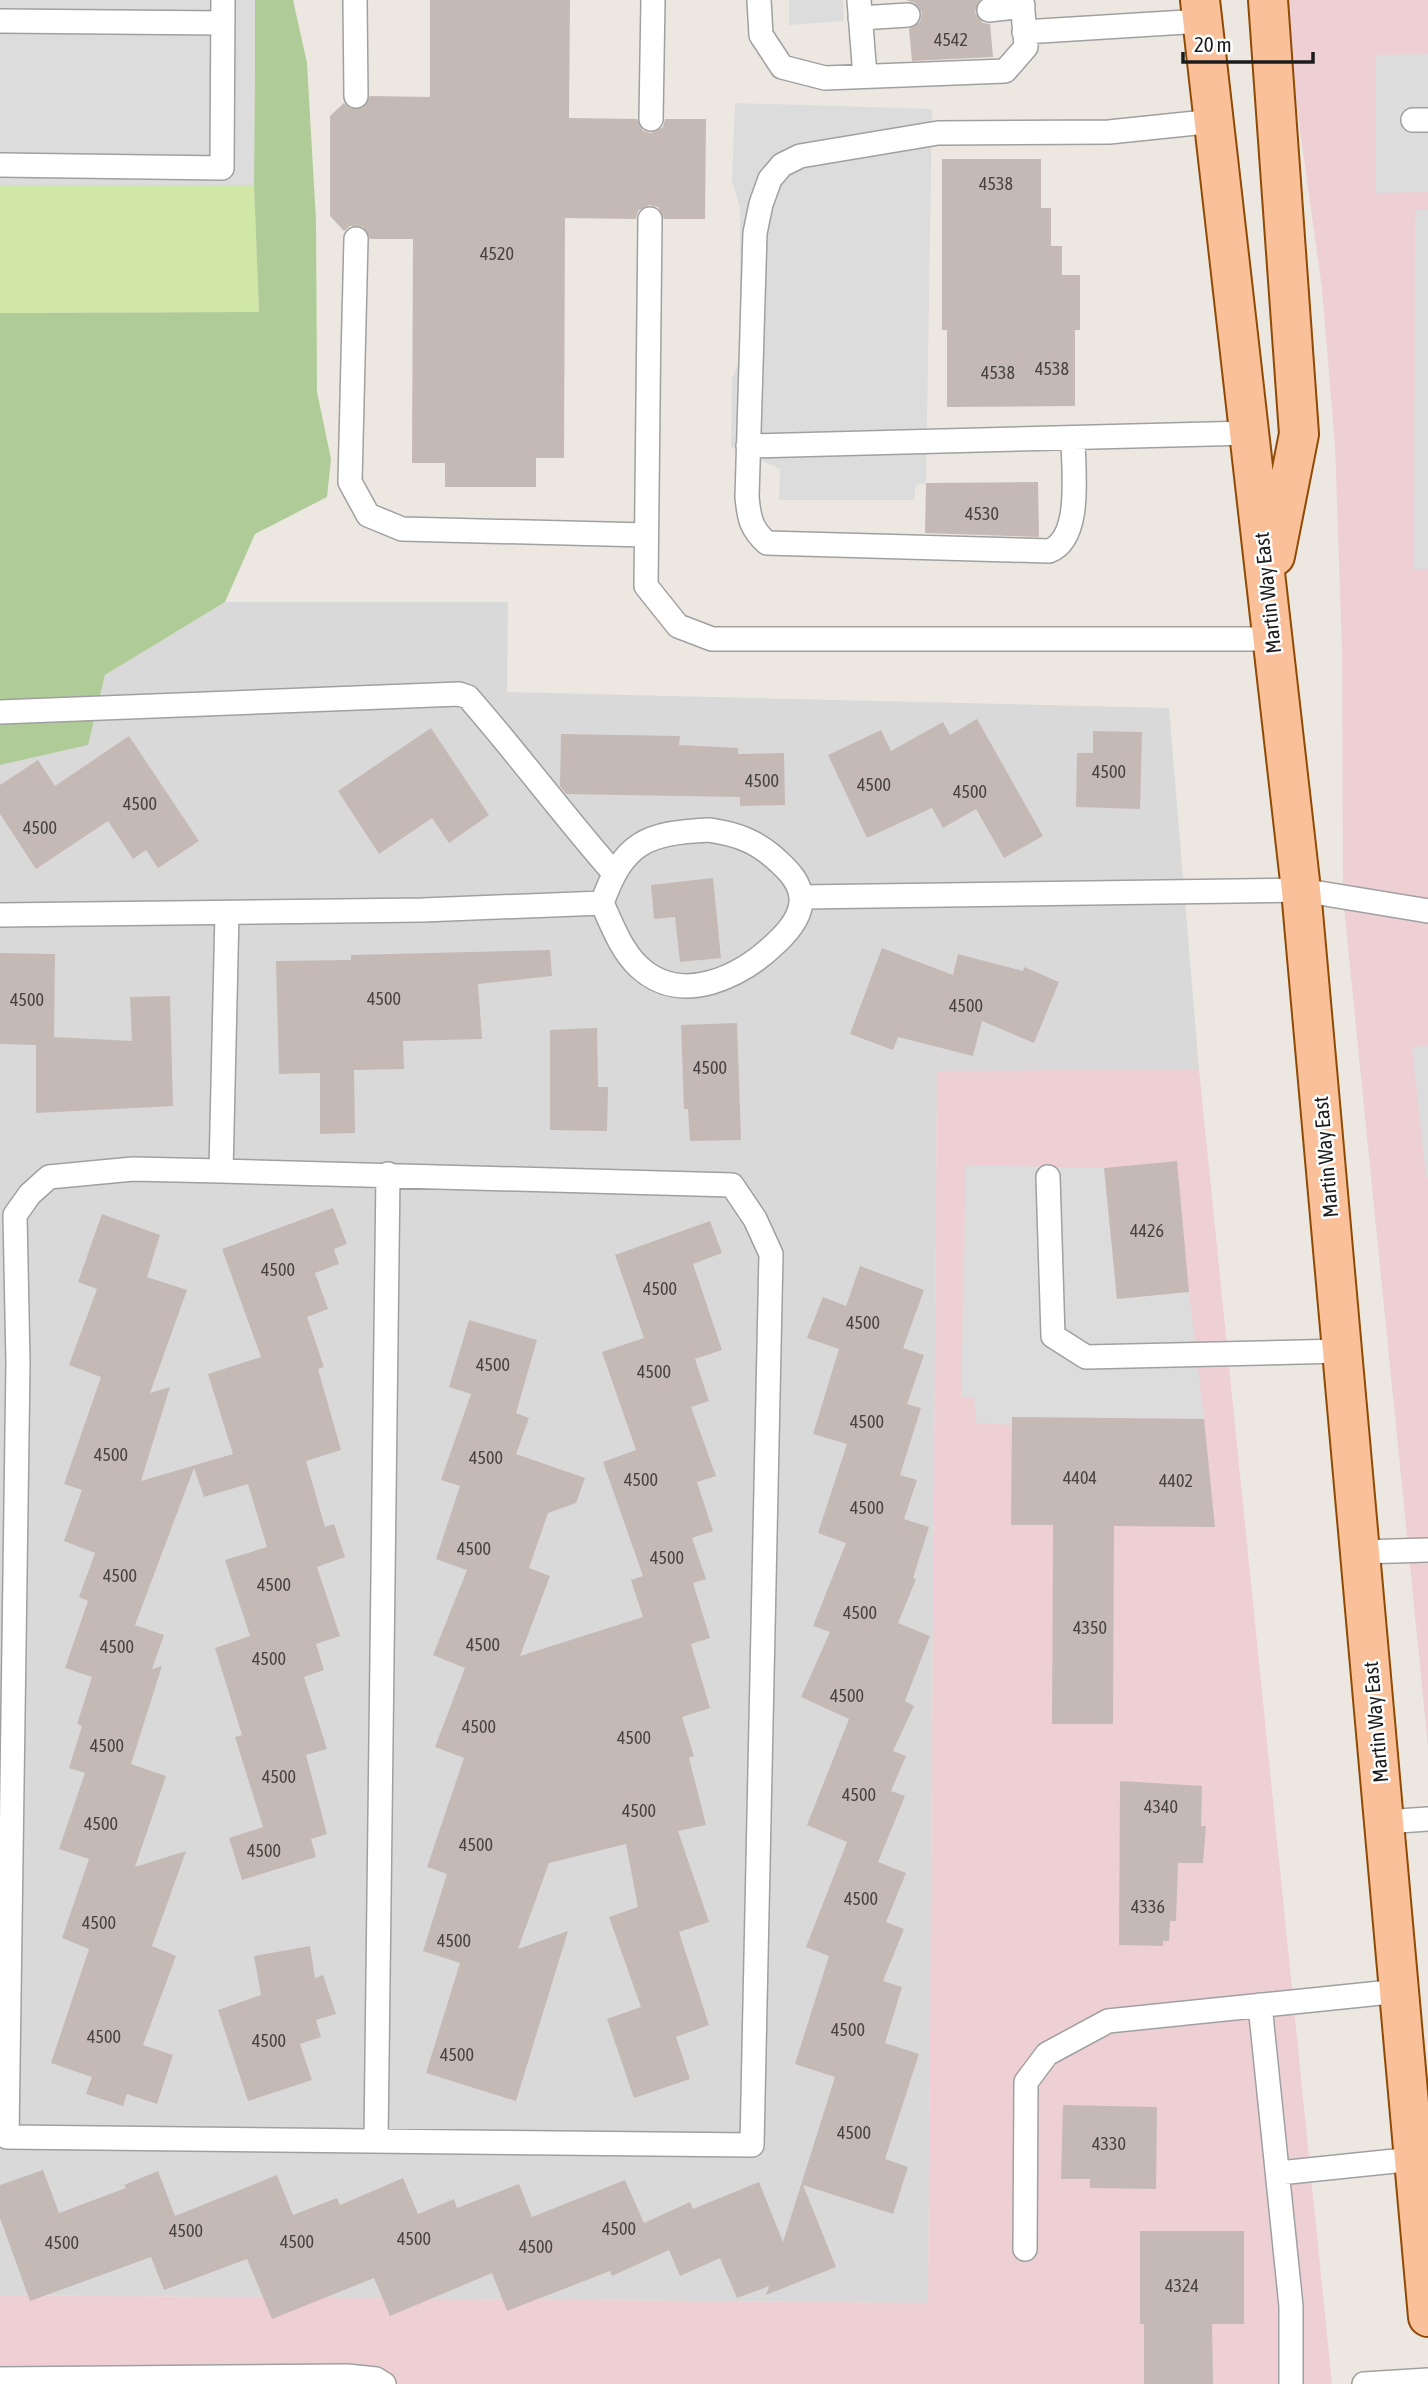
<svg xmlns="http://www.w3.org/2000/svg" width="1428" height="2384" viewBox="0 0 1428 2384" font-family="'Asap Condensed',sans-serif">
  <rect width="100%" height="100%" fill="#ede7e1"/>
  <path fill="#dad9d9" d="M225,602H508L507,692L1169,708L1199,1069L937,1072L928,2303L0,2295V765L87,745L105,675Z"/>
  <path fill="#eed0d4" d="M1282,0H1428V1746L1343,897L1342,653L1335,445L1322,289Z
    M1199,1069L1332,2384H0V2295L928,2303L937,1071Z"/>
  <path fill="#d1e7a8" d="M0,185H254L259,312L0,313Z"/>
  <path fill="#afcb97" d="M255,0H293L307,63L316,221L317,392L331,459L327,497L255,534L225,602L105,675L88,745L0,765V313L259,312L254,185Z"/>
  <path fill="#dcdcdc" d="M0,0H255L254,185H0Z
    M789,0H843L844,21L789,25Z
    M1428,54V192L1376,193V55Z
    M735,103L932,109L926,483L916,485L914,500H779L780,469L731,447L732,378L740,360V208L732,181Z
    M1415,210H1428V569H1414Z
    M1428,1045V1178H1426L1412,1047Z
    M966,1165L1104,1168L1117,1298L1189,1292L1204,1419L1013,1418L1012,1425L976,1423L974,1398L961,1397Z"/>
  <path fill="#c4b9b5" d="M430,0H570L569,118L637,119L643,131L651,133L663,127L665,119H706L705,219H664L658,207L649,205L638,211L636,219L565,218L564,458H536V487H445V463H412L413,239H370L363,227L350,226L344,231L330,216V116L344,103L350,108H362L370,96L430,97Z
    M980,0L975,12L983,23L990,24L993,57L912,61L909,29L920,22L922,13L915,3L906,0Z
    M942,159H1041V208H1051V246H1062V275H1080V330H1075V406L947,407V330H942Z
    M1038,482L1039,537L925,533L926,483Z
    M977,719L1043,836L1004,858L976,809L943,828L932,808L867,838L828,755L881,730L891,751L943,722L950,735Z
    M431,728L489,815L449,843L432,818L379,854L338,791Z
    M1093,731L1142,732L1140,809L1076,807L1077,753H1093Z
    M561,734L680,736L679,745L738,748V754L784,753L785,805L740,806V797L566,794L560,786Z
    M129,736L199,841L158,868L146,850L133,859L108,821L36,869L0,814V785L38,760L55,786Z
    M713,878L721,958L680,962L675,917L654,919L651,885Z
    M882,948L953,975L958,954L1023,971L1024,967L1059,982L1034,1043L982,1021L973,1056L898,1037L893,1050L850,1034Z
    M550,950L552,976L478,984L482,1039L403,1041L404,1069L354,1070L355,1133L320,1134V1073L279,1074L276,961L351,960V955Z
    M0,953L55,954L54,1037L132,1041L130,997L170,996L173,1106L36,1113V1045L0,1044Z
    M737,1023L741,1140L690,1141L688,1109H684L681,1025Z
    M597,1028L598,1087H608L607,1131L550,1130V1030Z
    M1177,1161L1189,1292L1117,1299L1104,1168Z
    M333,1208L347,1244L334,1249L339,1264L315,1273L328,1309L307,1317L324,1367L318,1369L341,1450L306,1461L325,1527L334,1524L345,1557L317,1567L340,1636L316,1644L324,1670L304,1677L327,1749L306,1755L327,1834L311,1839L316,1857L242,1880L229,1838L263,1827L235,1737L242,1735L215,1648L250,1636L225,1560L267,1547L248,1484L204,1497L194,1468L135,1625L164,1635L152,1669L162,1666L131,1764L166,1776L135,1867L186,1851L152,1946L176,1956L143,2045L173,2055L157,2104L127,2094L123,2106L86,2094L92,2077L51,2063L89,1949L62,1938L89,1859L59,1849L85,1773L69,1768L82,1726L77,1724L92,1677L65,1668L88,1601L79,1597L95,1553L64,1541L82,1490L64,1484L101,1377L69,1365L97,1289L78,1282L102,1214L160,1235L147,1277L187,1290L150,1393L170,1387L141,1481L233,1454L208,1374L261,1357L222,1249Z
    M710,1221L722,1253L693,1264L722,1350L695,1359L709,1401L691,1407L716,1476L697,1482L713,1531L692,1538L706,1579L693,1583L710,1638L691,1644L710,1708L682,1717L694,1756L689,1758L706,1825L678,1831L709,1922L679,1932L709,2025L676,2037L690,2079L634,2098L607,2019L641,2007L609,1917L638,1907L626,1844L549,1863L518,1949L568,1931L516,2101L426,2073L460,1963L423,1951L447,1874L427,1867L464,1758L435,1747L465,1668L433,1655L467,1570L436,1559L460,1486L441,1480L471,1394L449,1387L469,1320L537,1340L516,1413L529,1418L516,1454L585,1478L576,1503L548,1513L529,1568L550,1576L520,1656L643,1617L631,1580L643,1576L603,1462L636,1450L602,1352L644,1338L615,1255Z
    M860,1266L924,1290L903,1348L924,1355L907,1404L921,1408L900,1475L917,1480L904,1519L929,1527L913,1578L916,1579L898,1623L930,1636L905,1701L914,1706L893,1751L906,1756L891,1791L905,1796L878,1862L906,1873L886,1922L904,1929L883,1981L902,1987L885,2043L919,2054L885,2159L908,2167L893,2214L803,2185L836,2267L766,2295L769,2286L737,2298L720,2258L680,2276L669,2250L612,2276L610,2271L507,2311L492,2273L390,2316L374,2278L272,2319L247,2259L164,2290L151,2257L30,2301L0,2218V2185L43,2170L59,2213L126,2188L124,2185L158,2171L175,2216L277,2175L293,2215L337,2198L340,2205L403,2178L418,2214L454,2199L457,2208L519,2184L532,2217L625,2180L644,2223L690,2202L693,2209L759,2182L783,2242L835,2077L795,2064L829,1956L806,1947L847,1842L807,1825L849,1719L801,1697L830,1632L813,1626L846,1543L818,1533L847,1444L813,1434L839,1349L807,1338L823,1297L846,1306Z
    M1012,1417L1204,1419L1215,1527L1114,1526L1113,1724H1052L1053,1525H1011Z
    M1120,1781L1202,1786L1201,1826H1206L1203,1863H1178L1176,1921H1170L1169,1941H1163V1946L1119,1945Z
    M310,1946L315,1978L323,1975L336,2014L316,2020L321,2037L300,2044L312,2080L248,2101L218,2010L261,1995L254,1956Z
    M1063,2105L1157,2107L1156,2189L1090,2188V2179H1061Z
    M1140,2231H1244V2324H1212L1213,2384H1144V2324H1140Z"/>
  <g fill="none" stroke-linecap="round" stroke-linejoin="round">
    <g stroke="#a0a0a0" stroke-width="26">
      <path id="lane" d="M355,0L356,96
        M759,0L761,35L782,67L825,78L1005,71L1026,47L1022,0
        M859,0L865,76
        M989,10L1023,6
        M860,18L908,15
        M0,21L223,23
        M1024,32L1202,21
        M651,119L653,0
        M1413,120H1428
        M0,165L222,168L223,0
        M650,219L646,586L678,626L712,639H1273
        M356,239L350,482L368,515L402,529L646,535
        M1073,438C1073,469 1083,538 1049,551L767,543C751,529 749,518 747,497L755,233L761,204L770,179L782,165L800,156L938,133L1109,132L1215,121
        M748,446L1249,433
        M0,712L459,694L468,697C518,754 563,815 613,872
        M709,830C738,834 758,842 779,862C790,872 800,883 801,898C802,915 789,931 776,943C742,976 682,1007 639,967C621,950 612,925 602,903C624,842 646,833 709,830Z
        M801,897L1301,890L1428,911
        M0,915L423,910L602,903
        M221,1171L732,1185L755,1219L771,1254L752,2145L7,2137L18,1363L15,1215L30,1194L49,1177L133,1169L221,1171L227,913
        M1048,1177L1053,1336L1086,1357L1342,1351
        M1360,1552L1428,1550
        M1384,1822L1428,1819
        M1260,2005L1291,2306V2384
        M376,2141L388,1174
        M1279,2173L1414,2159
        M1025,2249L1026,2082L1047,2054L1108,2021L1400,1991
        M0,2379L347,2376L376,2379L384,2384
        M1364,2384L1428,2380"/>
    </g>
    <g stroke="#8f4a04" stroke-width="42">
      <path id="primary" d="M1200,0L1301,890L1428,2317
        M1268,0L1299,434L1275,556"/>
    </g>
    <use href="#lane" stroke="#fff" stroke-width="23"/>
    <use href="#primary" stroke="#f9c09a" stroke-width="38"/>
  </g>
  <g text-anchor="middle" dominant-baseline="central" stroke-width="5" stroke-linejoin="round" paint-order="stroke">
    <g font-size="18" fill="#464342">
      <text x="951" y="39">4542</text>
      <text x="996" y="183">4538</text>
      <text x="497" y="253">4520</text>
      <text x="1052" y="368">4538</text>
      <text x="998" y="372">4538</text>
      <text x="982" y="513">4530</text>
      <text x="1109" y="771">4500</text>
      <text x="762" y="780">4500</text>
      <text x="874" y="784">4500</text>
      <text x="970" y="791">4500</text>
      <text x="140" y="803">4500</text>
      <text x="40" y="827">4500</text>
      <text x="384" y="998">4500</text>
      <text x="27" y="999">4500</text>
      <text x="966" y="1005">4500</text>
      <text x="710" y="1067">4500</text>
      <text x="1147" y="1230">4426</text>
      <text x="278" y="1269">4500</text>
      <text x="660" y="1288">4500</text>
      <text x="863" y="1322">4500</text>
      <text x="493" y="1364">4500</text>
      <text x="654" y="1371">4500</text>
      <text x="867" y="1421">4500</text>
      <text x="111" y="1454">4500</text>
      <text x="486" y="1457">4500</text>
      <text x="1080" y="1477">4404</text>
      <text x="641" y="1479">4500</text>
      <text x="1176" y="1480">4402</text>
      <text x="867" y="1507">4500</text>
      <text x="474" y="1548">4500</text>
      <text x="667" y="1557">4500</text>
      <text x="120" y="1575">4500</text>
      <text x="274" y="1584">4500</text>
      <text x="860" y="1612">4500</text>
      <text x="1090" y="1627">4350</text>
      <text x="483" y="1644">4500</text>
      <text x="117" y="1646">4500</text>
      <text x="269" y="1658">4500</text>
      <text x="847" y="1695">4500</text>
      <text x="479" y="1726">4500</text>
      <text x="634" y="1737">4500</text>
      <text x="107" y="1745">4500</text>
      <text x="279" y="1776">4500</text>
      <text x="859" y="1794">4500</text>
      <text x="1161" y="1806">4340</text>
      <text x="639" y="1810">4500</text>
      <text x="101" y="1823">4500</text>
      <text x="476" y="1844">4500</text>
      <text x="264" y="1850">4500</text>
      <text x="861" y="1898">4500</text>
      <text x="1148" y="1906">4336</text>
      <text x="99" y="1922">4500</text>
      <text x="454" y="1940">4500</text>
      <text x="848" y="2029">4500</text>
      <text x="104" y="2036">4500</text>
      <text x="269" y="2040">4500</text>
      <text x="457" y="2054">4500</text>
      <text x="854" y="2132">4500</text>
      <text x="1109" y="2143">4330</text>
      <text x="619" y="2228">4500</text>
      <text x="186" y="2230">4500</text>
      <text x="414" y="2238">4500</text>
      <text x="297" y="2241">4500</text>
      <text x="62" y="2242">4500</text>
      <text x="536" y="2246">4500</text>
      <text x="1182" y="2285">4324</text>
    </g>
    <g font-size="21" fill="#1c1c1c" stroke="#fff">
      <text transform="translate(1267 593) rotate(-96)">Martin Way East</text>
      <text transform="translate(1325 1157) rotate(-95)">Martin Way East</text>
      <text transform="translate(1375 1722) rotate(-95)">Martin Way East</text>
    </g>
  </g>
  <path d="M1183 52v10h130v-10" fill="none" stroke="#1c1c1c" stroke-width="3.5"/>
  <text x="1194" y="52" font-size="21" fill="#1c1c1c" stroke="#ffffff" stroke-width="5" paint-order="stroke">20 m</text>
</svg>
